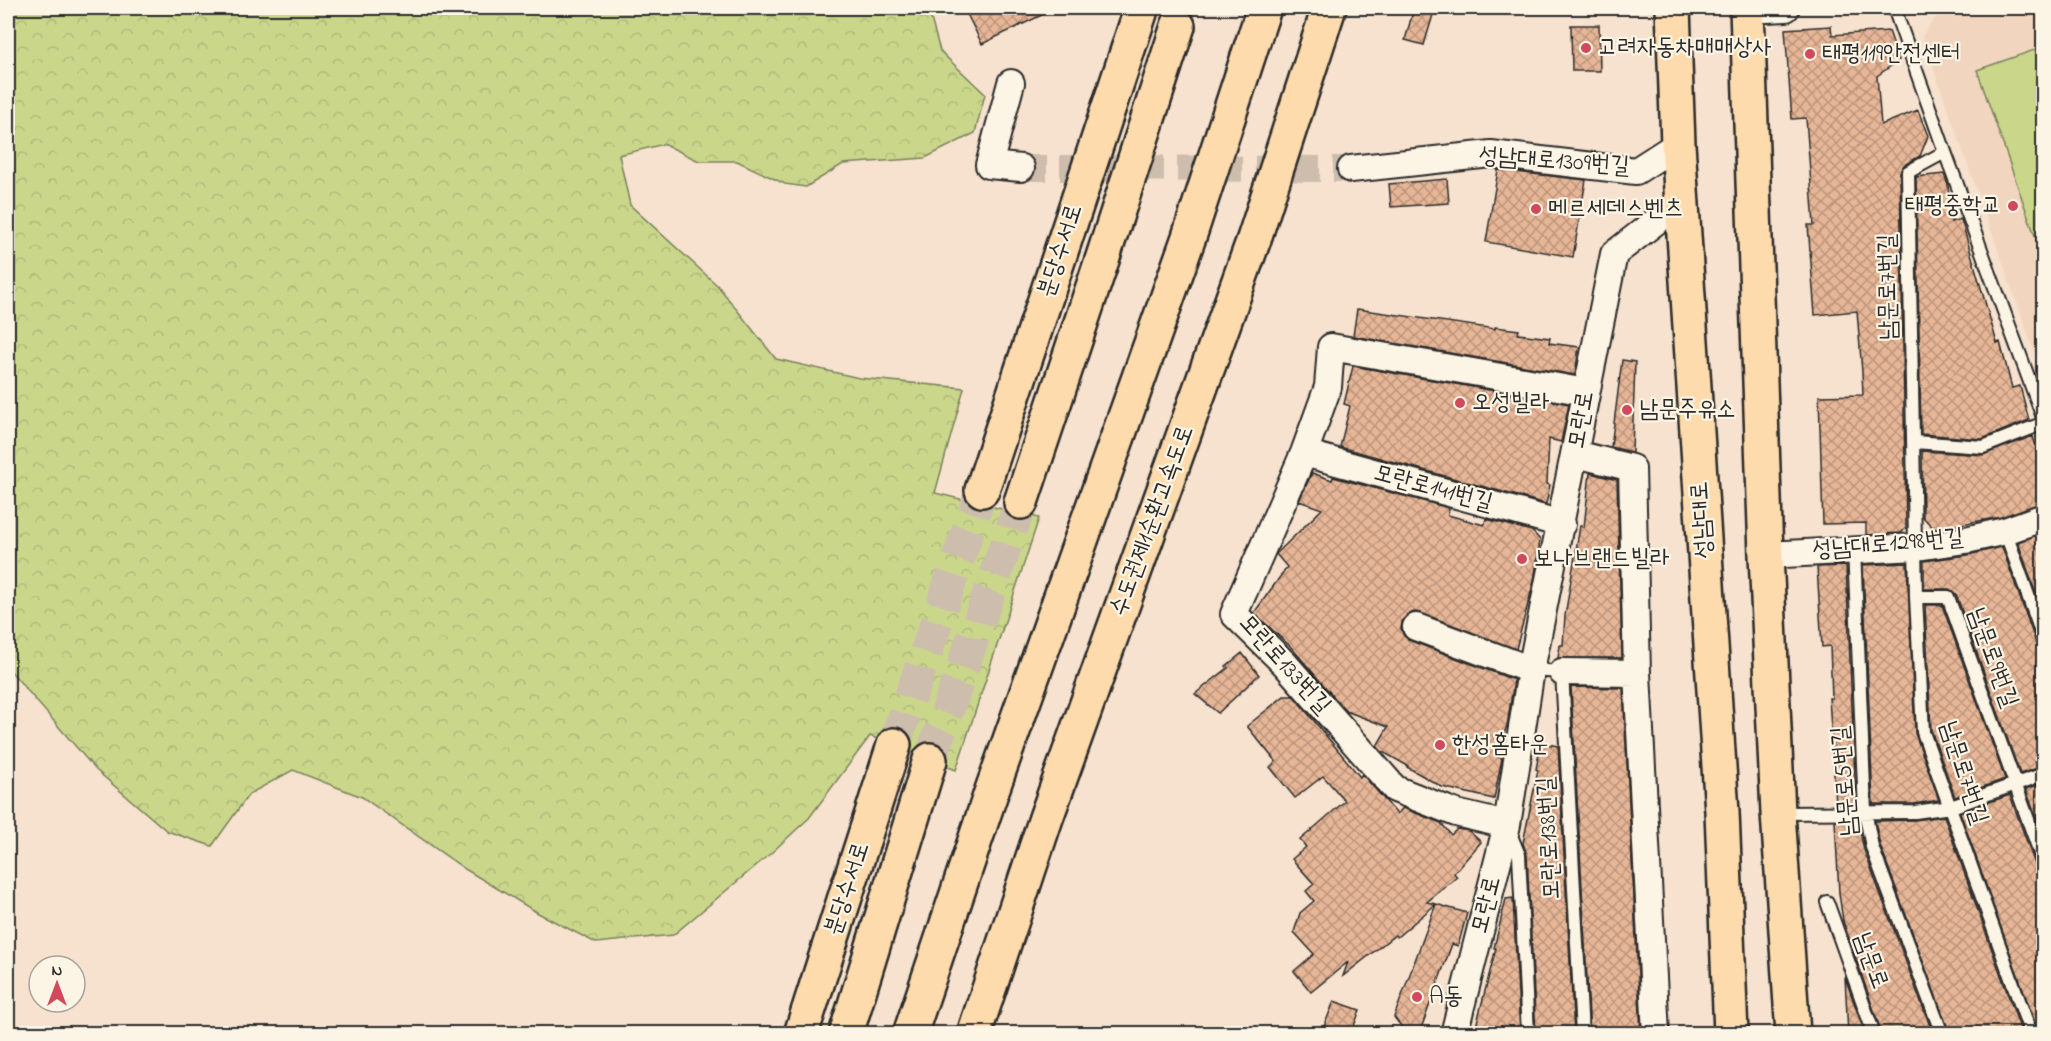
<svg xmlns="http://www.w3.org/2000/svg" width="2051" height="1041" viewBox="0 0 2051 1041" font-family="'Indie Flower','Poor Story',sans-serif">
  <defs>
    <pattern id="forest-crowns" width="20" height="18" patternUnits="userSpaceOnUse" patternTransform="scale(1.5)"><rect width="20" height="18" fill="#cad78b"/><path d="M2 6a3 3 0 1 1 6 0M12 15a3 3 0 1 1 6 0" fill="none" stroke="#aeb978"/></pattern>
    <pattern id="building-cross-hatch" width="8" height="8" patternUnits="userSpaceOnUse" patternTransform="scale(1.5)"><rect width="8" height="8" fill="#e7b697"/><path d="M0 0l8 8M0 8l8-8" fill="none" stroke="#bb947b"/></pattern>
  </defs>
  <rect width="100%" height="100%" fill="#f6e2ce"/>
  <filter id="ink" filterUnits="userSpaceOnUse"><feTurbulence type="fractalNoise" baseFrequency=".0167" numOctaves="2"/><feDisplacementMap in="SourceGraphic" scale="12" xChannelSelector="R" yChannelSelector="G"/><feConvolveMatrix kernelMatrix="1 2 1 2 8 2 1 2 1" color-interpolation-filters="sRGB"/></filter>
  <g filter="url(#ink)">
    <path fill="#f2d5be" d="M2043,11V376L1922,36L1936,17L2036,14Z"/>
    <path fill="url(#forest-crowns)" stroke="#7a815b" stroke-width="1.5" d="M8,8H928L940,51L985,94L975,133L925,158L843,164L806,187L785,184L737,161H699L664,144L619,155L630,205L718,286L776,359L859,378L964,388L935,493L1039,518L956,770L870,736L809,818L770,854L673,935L596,943L538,913L465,869L362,797L293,770L249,794L212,846L167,831L96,770L8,668Z"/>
    <path fill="#cad78b" stroke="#7a815b" stroke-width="1.5" d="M2043,47L2044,255L2042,256L1977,70Z"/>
    <path fill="url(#building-cross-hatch)" stroke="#2b2b2b" stroke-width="1.5" d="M964,8H1056L982,44Z
      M1414,8H1435L1424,45L1405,40Z
      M1571,25H1599L1600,71H1572Z
      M1831,26L1832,35L1889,31L1899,60L1877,76L1881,125L1918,110L1928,136L1920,156L1904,165L1900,172L1906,528L1901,533L1866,535V523L1823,524L1819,396L1863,395L1862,372L1857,311L1815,315L1808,225H1814L1806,118L1792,119L1785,29Z
      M1498,170L1586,180L1573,257L1486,242Z
      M1944,174L1948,185L1951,222L1961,219L1997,343L2000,342L2012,388L2020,386L2029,420L1982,439L1921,434L1916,177Z
      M1447,179L1449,203L1391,207L1389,184Z
      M1357,309L1495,329V327L1519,330L1518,334L1550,338L1549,343L1579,347L1575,375L1353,336Z
      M1622,360L1635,362L1632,452L1611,447Z
      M1353,366L1569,404L1561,442L1549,439L1547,484L1550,485L1546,504L1340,447L1350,406L1344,404Z
      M2033,436L2043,477V502L2001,517L1934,529L1923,517L1922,451L1983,455Z
      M1312,473L1332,480L1333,477L1449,508L1448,515L1484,525L1486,519L1532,531L1540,540L1534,581L1516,649L1421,613L1414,612L1407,615L1402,622L1401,629L1404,636L1411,641L1514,680L1507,726L1495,756L1502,758L1494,799L1442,787L1407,767L1408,766L1381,751L1377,746L1388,727L1346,711L1290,646L1254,613L1287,567L1276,554L1322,509L1299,501Z
      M1590,473L1617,480L1622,658H1558L1560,645H1563L1565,616L1580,526L1584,527Z
      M2043,533V614L2018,542Z
      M2002,547L2036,643L2043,648V766L2020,774L1956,594L1949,589H1924V561L1968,555Z
      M1907,563L1915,733L1939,800L1914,804H1873L1863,565Z
      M1846,566L1856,804H1836L1829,698H1832L1830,646L1822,647L1817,567Z
      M1925,605H1942L2005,779L1955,797L1931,730Z
      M1242,653L1259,675L1218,713L1195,694L1228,668L1226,666Z
      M1571,687L1623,688L1641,1034H1590Z
      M1292,694L1360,777L1362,774L1397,814L1403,808L1441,823L1451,835L1457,829L1469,831L1481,842L1454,873L1457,877L1427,902L1436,904L1397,937L1395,935L1343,976L1348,962L1311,992L1294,971L1314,954L1294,932L1300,913L1314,901L1306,891L1314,884L1292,859L1306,847L1300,840L1345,801L1323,776L1295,798L1270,767L1276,762L1247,726L1284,696H1292Z
      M1541,743L1558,746L1574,1034H1536L1527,855L1523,843L1538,770L1536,769Z
      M2043,783V838L2026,789Z
      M2010,795L2036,867L2043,872V1034H2039L1960,812Z
      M1944,816L2022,1034H1950L1880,845L1875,821L1915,820Z
      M1835,821H1858L1864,850L1933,1034H1882L1843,921L1839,893Z
      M1513,898L1520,1034H1474L1496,948H1494L1506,899Z
      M1436,904L1467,913L1458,946L1452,944L1419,1034H1407L1394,1017Z
      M1845,977L1865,1034H1848Z
      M1334,1001L1360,1010L1351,1034H1321Z"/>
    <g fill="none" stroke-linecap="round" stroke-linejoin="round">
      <path stroke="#cdbdad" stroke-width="26" stroke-dasharray="26 13" stroke-linecap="butt" d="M1021,168L1351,169"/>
      <path stroke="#cdbdad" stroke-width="33" stroke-dasharray="33 16" stroke-linecap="butt" d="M894,745L982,490
        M930,760L1021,502"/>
      <g stroke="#2b2b2b" stroke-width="16">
        <path id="lane" d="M1894,8L1945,152L2044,420
          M1945,152L1908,172L1916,597L1923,732L2031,1034
          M1914,442L1983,447L2044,423
          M2005,531L2044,640
          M1854,549L1865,811L1872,847L1942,1034
          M1916,597H1948L2044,864
          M1531,670L1562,672L1582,1034
          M1779,813L1915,812L1951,807L2044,774
          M1509,831L1519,855L1528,1034
          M1827,902L1874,1034"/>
      </g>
      <g stroke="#2b2b2b" stroke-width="30">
        <path id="street" d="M1747,10L1786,8
          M1011,83L989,165L1021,168
          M1351,169L1491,154L1636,171L1678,144
          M1304,453L1562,524
          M1576,454L1632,468L1637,673L1656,1034
          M1766,555L1917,547L1966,540L2005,531L2044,517
          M1416,627L1531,670
          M1562,672L1637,673
          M1507,825L1456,813L1395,789L1285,664L1234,614L1304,453L1328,387L1331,347L1586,392
          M1454,1034L1507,825L1531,670L1614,254L1682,201"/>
      </g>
      <g stroke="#2b2b2b" stroke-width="38">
        <path id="primary" d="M1673,8L1678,144L1722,812L1731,1034
          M1747,8L1766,555L1778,813L1793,1034"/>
      </g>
      <g stroke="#2b2b2b" stroke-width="38">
        <path id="highway" d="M982,490L1140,13
          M1021,502L1103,257L1178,26
          M801,1034L894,745
          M846,1034L930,760
          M910,1034L991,793L1189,237L1264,8
          M974,1034L1046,818L1254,239L1329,8"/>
      </g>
      <use href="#lane" stroke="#fcf5e5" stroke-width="12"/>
      <use href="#street" stroke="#fcf5e5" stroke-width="26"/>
      <use href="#primary" stroke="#fedbac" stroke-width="33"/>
      <use href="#highway" stroke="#fedbac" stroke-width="33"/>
    </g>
  </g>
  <g fill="#d1495b" stroke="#fcf5e5" stroke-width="2">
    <circle cx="1586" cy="48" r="6"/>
    <circle cx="1810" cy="54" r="6"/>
    <circle cx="2013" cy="206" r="6"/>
    <circle cx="1536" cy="209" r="6"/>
    <circle cx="1460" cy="403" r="6"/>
    <circle cx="1627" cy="410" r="6"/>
    <circle cx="1522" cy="559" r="6"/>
    <circle cx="1440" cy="745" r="6"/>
    <circle cx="1417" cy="997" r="6"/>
  </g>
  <g text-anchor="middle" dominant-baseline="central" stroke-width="4.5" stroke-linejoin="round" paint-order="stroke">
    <g font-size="24" fill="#2b2b2b" stroke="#fcf5e5" text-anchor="start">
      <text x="1598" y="48">고려자동차매매상사</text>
      <text x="1822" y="54">태평119안전센터</text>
      <text x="2001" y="206" text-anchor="end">태평중학교</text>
      <text x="1548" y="209">메르세데스벤츠</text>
      <text x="1472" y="403">오성빌라</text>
      <text x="1639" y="410">남문주유소</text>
      <text x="1534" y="559">보나브랜드빌라</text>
      <text x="1452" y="745">한성홈타운</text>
      <text x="1429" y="997">A동</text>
    </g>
    <g font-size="24" fill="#2b2b2b" stroke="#fcf5e5">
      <text transform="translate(1554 162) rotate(4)">성남대로1309번길</text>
      <text transform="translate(1061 251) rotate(-72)">분당수서로</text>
      <text transform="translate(1889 287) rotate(-91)">남문로7번길</text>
      <text transform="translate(1582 420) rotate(-80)">모란로</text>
      <text transform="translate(1433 489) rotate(15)">모란로141번길</text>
      <text transform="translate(1703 520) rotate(-94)">성남대로</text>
      <text transform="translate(1153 521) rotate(-70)">수도권제1순환고속도로</text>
      <text transform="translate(1888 545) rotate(-5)">성남대로1298번길</text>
      <text transform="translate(1992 658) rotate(70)">남문로9번길</text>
      <text transform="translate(1284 665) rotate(48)">모란로133번길</text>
      <text transform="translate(1963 773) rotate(72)">남문로7번길</text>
      <text transform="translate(1846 781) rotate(-95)">남문로5번길</text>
      <text transform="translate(1550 838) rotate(-93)">모란로138번길</text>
      <text transform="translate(848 889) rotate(-72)">분당수서로</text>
      <text transform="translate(1487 905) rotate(-76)">모란로</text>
      <text transform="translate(1870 961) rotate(70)">남문로</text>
    </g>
  </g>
  <rect width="2051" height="1041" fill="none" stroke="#fcf5e5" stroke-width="30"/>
  <rect x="15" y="15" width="2021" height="1011" fill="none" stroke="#2b2b2b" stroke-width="2" filter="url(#ink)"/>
  <g transform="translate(57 984)"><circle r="28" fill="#fcf5e5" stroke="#a8a49b" stroke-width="1.5"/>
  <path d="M0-4.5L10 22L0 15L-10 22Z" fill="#d1495b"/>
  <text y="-9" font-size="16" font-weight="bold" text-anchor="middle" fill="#2b2b2b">N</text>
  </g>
</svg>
